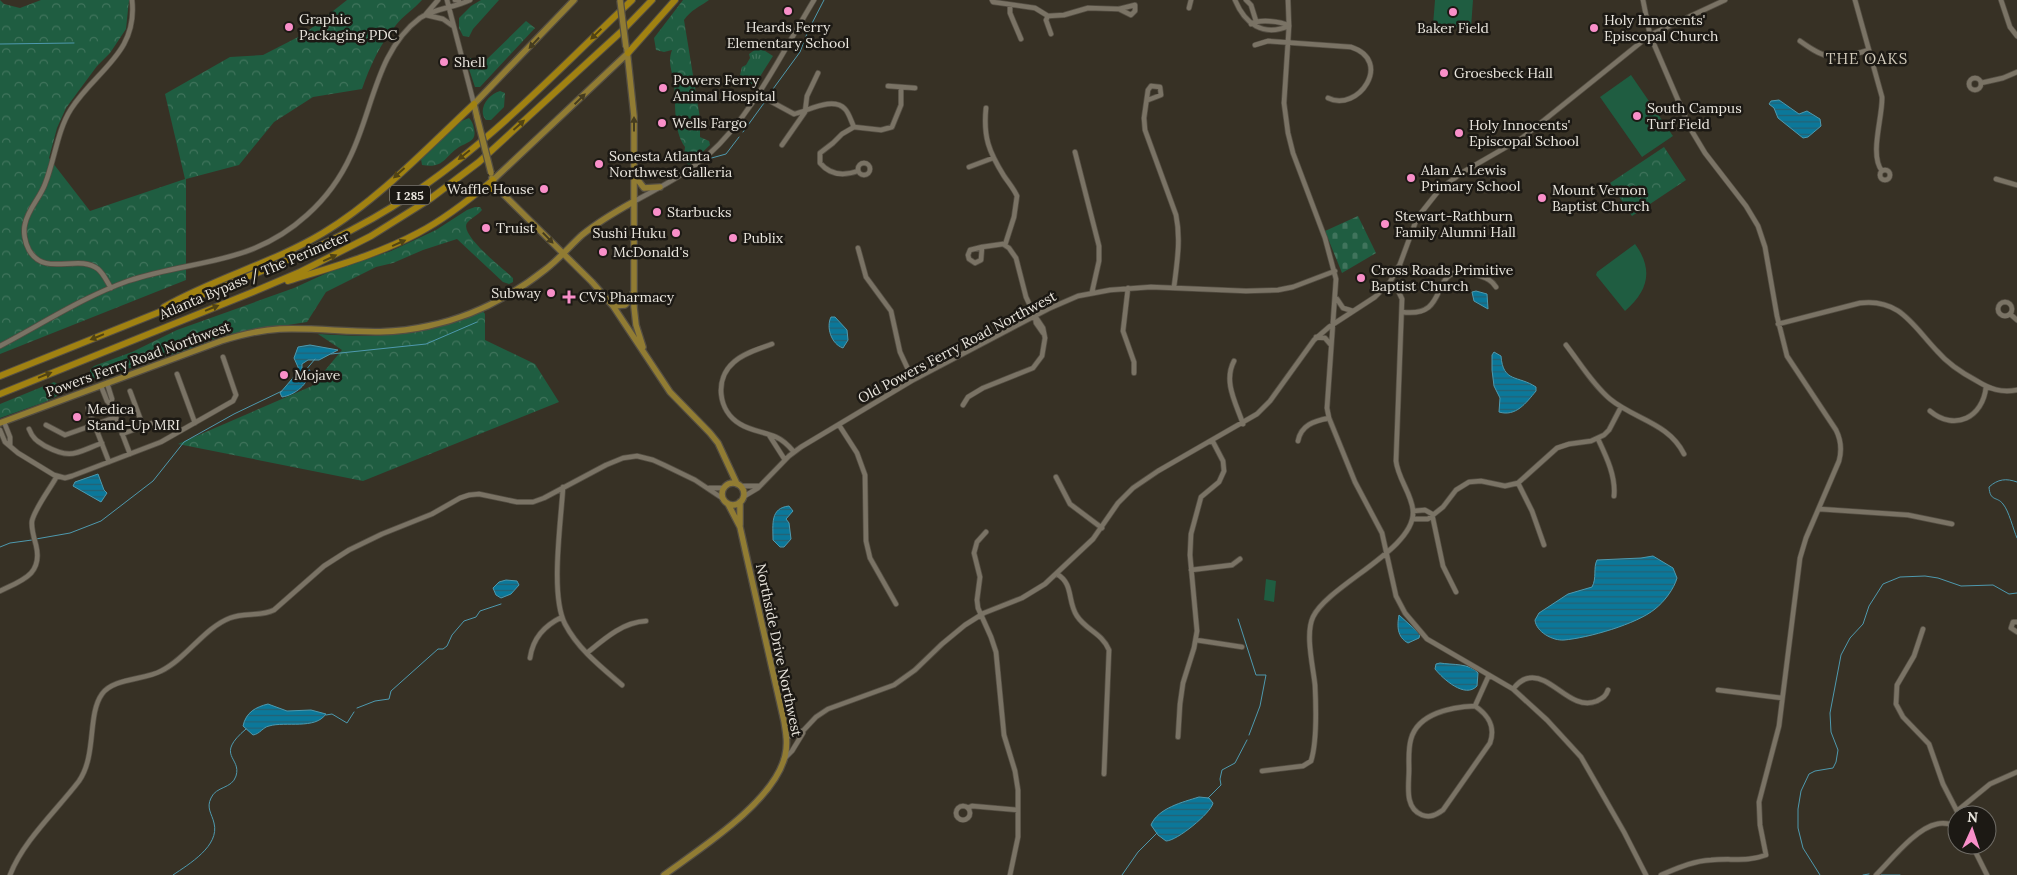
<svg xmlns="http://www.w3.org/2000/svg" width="2017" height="875" viewBox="0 0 2017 875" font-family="Lora,serif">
  <defs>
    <pattern id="grass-tufts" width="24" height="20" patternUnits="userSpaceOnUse" patternTransform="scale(1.25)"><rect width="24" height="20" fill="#1f5d41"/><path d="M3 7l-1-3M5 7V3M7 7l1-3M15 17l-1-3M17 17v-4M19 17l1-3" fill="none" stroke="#40745c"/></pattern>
    <pattern id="forest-crowns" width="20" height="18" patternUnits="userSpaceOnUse" patternTransform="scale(1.25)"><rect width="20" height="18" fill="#1f5d41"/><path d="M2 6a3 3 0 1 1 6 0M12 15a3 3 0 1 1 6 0" fill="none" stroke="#40745c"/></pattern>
    <pattern id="cemetery-stones" width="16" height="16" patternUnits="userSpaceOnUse" patternTransform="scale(1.25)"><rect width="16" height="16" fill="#1f5d41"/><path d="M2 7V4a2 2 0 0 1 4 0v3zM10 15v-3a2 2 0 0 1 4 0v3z" fill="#40745c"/></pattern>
    <pattern id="water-rules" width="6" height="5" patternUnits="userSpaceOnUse" patternTransform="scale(1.25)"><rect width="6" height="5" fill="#0b789a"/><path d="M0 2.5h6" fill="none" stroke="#266173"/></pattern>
  </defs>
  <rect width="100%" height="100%" fill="#373125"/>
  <path fill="url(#grass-tufts)" d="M759,47L773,56L754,86L740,75L742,67L746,65L750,58L749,54Z"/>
  <path fill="url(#forest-crowns)" d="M0,0L4,4L20,8L41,0H129L126,29L110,53L97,66L66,108L57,128L49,158L90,211L185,179L165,94L230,57L263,55L304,34L347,0H422C414,9 403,16 396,25C380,44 370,66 362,89L313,97L274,122L239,165L186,179V280L0,354Z
    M481,0H499L473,29L469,37L463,36L459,28V18L471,6Z
    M683,0H709C699,7 691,10 684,20L700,118V137L709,141L710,145L689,165C683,161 684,154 685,147C673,130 676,105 674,85C673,72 667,63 672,50L664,52L656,50L654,38Z
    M526,21L535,28L480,87H475L468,66L470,58H473L478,63H483Z
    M500,91L505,93L504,107L491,120H486C477,110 488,94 500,91Z
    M469,118C472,121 473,124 474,129C477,141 468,142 459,147C444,157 444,169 422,165L421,159L423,155L459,122Z
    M1664,147L1686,180L1632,216L1610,183Z
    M475,207H480L482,210C478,215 471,218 467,223C459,235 505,270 513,278V282L509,284L503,282L457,239L423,250L393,263L376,267L326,292L307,322L223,335L183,352L161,357L96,380L91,377L90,370L94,366L132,352L177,330L294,288L329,272L391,251L436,230L467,210Z
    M483,311L485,314V340L535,364L559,402L363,481L178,444L312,386L342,350L318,334C379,338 426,337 483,311Z
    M54,382L64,388L63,393L45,402L0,418V404Z"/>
  <path fill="url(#cemetery-stones)" d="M1358,216L1376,253L1342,273L1325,231Z"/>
  <path fill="#1f5d41" d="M1435,0H1473L1471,28L1433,25Z
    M1631,75L1673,136L1642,157L1600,97Z
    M1635,244C1654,270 1648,291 1625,311L1596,275L1597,272Z
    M1266,579L1276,581L1274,602L1264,600Z"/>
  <path fill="url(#water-rules)" stroke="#4e99ae" d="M1779,100L1799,114L1807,111L1820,119L1821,126L1808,137L1803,138L1778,118L1774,108L1769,104L1771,101Z
    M1476,291L1487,294L1488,309L1474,301L1472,292Z
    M831,317H835L847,330L848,340L843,348C831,344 826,327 831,317Z
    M310,345L338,350L319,360H308L302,364V371L310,370C309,384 295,395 282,397L280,393L298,372V367L294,358L298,347Z
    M1494,352L1501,356C1503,383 1518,375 1536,387V391C1526,403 1516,417 1499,412L1500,398L1494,386L1492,370V355Z
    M98,474L104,490L107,493L101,502L73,486L75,482Z
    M789,506L793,511L786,519L789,523L791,539L784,547H780L773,540C773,524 770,508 789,506Z
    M1653,556L1673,568L1677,578C1674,589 1664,602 1655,609C1637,624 1588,638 1564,640C1553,641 1536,632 1535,620L1539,613L1568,594L1592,587C1597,578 1593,568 1597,560L1641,558Z
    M506,580L517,581L519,585L511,594L501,598L496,595L493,588L499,582Z
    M1399,615L1420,634L1419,638L1408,643C1397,637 1397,626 1399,615Z
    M1440,663C1452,665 1470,663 1478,673L1477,686C1465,699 1443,679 1435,669L1436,664Z
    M268,704L287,711L311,710L326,714C315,730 286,721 269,726C263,727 260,734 253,735L243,726C246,712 256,707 268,704Z
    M1199,797L1209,798L1213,803C1211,813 1177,841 1166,841L1158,835L1151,825C1158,808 1183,802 1199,797Z"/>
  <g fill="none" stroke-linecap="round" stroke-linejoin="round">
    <path stroke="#4e99ae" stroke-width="1" d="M0,44L74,43
      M773,89L800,52L808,31L824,0
      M743,132L764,103
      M708,159L726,154L739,137
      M331,354L426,344L477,322
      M305,371L315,359
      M2017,482C2006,478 1998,479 1989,487C1990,502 1997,496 2003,504C2009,511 2013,529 2017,538
      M36,539L70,533L101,521L153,481L184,442L234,414L282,391
      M0,547L10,543L32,540
      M1238,619L1256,675H1266L1260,706L1249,735
      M357,708L375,701L389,699L391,691L438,649H443L447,646L452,635L464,621L476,617L480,611L501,604
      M326,715L332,714L347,723L354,712
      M1208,798L1221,785L1220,779L1222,770L1235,763L1247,740
      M173,875C189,864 220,846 214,823C212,814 206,808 211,798C216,786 232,789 236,776C242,757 214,756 246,729
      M1122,875L1138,852L1157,833
      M1820,875L1803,848L1798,828V809L1801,791L1809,774L1815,771L1833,768L1836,762L1838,750L1831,732L1830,713L1841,655L1850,638L1863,624L1869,606L1883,584L1900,577L1925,576L1938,578L1961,586L1993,585L2009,594L2017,593
      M1863,875L1869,874
      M1881,875H1900"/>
    <g stroke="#544e43" stroke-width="6">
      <path id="minor" d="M447,0L474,104
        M455,0H459
        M992,0L993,2L1035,8L1048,16L1064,15L1088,8L1119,9L1135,5V11L1131,15L1119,9
        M1235,0C1245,24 1263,37 1289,26
        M1246,0L1251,5L1256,21
        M1288,0L1289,26L1284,103L1288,133L1293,153L1325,238L1336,279L1327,408L1329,418L1355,482L1382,533L1396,596L1405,613L1427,639L1513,689L1547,720L1581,757L1624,832L1646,875
        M1643,0L1650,35L1690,128L1705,153L1746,206L1758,226L1765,247L1777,316L1787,356L1836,430C1841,440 1842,450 1839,461L1806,538L1800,558L1779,726L1759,802L1760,825L1766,855C1748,862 1730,858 1711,860C1693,861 1678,868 1661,875
        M1855,0L1882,97C1883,116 1869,155 1882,171
        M2001,0L2010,27L2017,36
        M1010,5V13L1021,39
        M1189,8L1191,0
        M426,14L438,0
        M426,15L443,19L453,26
        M1048,16L1046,20L1051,34
        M1251,24C1259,19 1281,21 1289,26
        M1800,41C1829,62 1835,60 1869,50
        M1255,45L1268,41L1351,47C1394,61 1358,113 1328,98
        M1969 84a6 6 0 1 1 12 0a6 6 0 1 1-12 0Z
        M1981,83L2003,78L2017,72
        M888,86L915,88
        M757,94L794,114C808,111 833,96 845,109C849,113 851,121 854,127
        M1148,100L1161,95L1160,87L1151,86L1148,90L1144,118L1145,130L1176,215C1181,239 1177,263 1174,287
        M986,108C983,137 989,152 1004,176C1008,182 1014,189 1017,196L1014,217L1005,245
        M782,145L805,112L807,96L818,73
        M1075,152L1099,246V261L1092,292
        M858 169a6 6 0 1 1 12 0a6 6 0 1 1-12 0Z
        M969,167L993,158
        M1880 175a5 5 0 1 1 10 0a5 5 0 1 1-10 0Z
        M858,171C844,176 830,175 820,163V153L833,143L842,134L854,127L881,130L892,127L901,105V87
        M1996,179L2017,185
        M633,202C659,188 686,174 708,155C752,116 783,51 814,0
        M982,247L1003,244L1009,248L1016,258L1026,297L1035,316L1036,323L1043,333
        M982,247L981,260L975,263L969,259L968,255L970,250Z
        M858,248L866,277L891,311L900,352L913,380
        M111,288C107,282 104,274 98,269C78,253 45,278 29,250C25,243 23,232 25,224C28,209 40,198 45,184C55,159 57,131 71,109C96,70 138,53 132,0
        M1128,288L1123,331L1134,362V373
        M1337,299L1343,308L1353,311
        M1998 309a7 7 0 1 1 14 0a7 7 0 1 1-14 0Z
        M1402,312C1456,319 1423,259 1477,275C1485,278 1491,279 1496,287
        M2010,314L2017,320
        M1778,324L1860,303C1900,298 1913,326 1937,351C1948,364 1962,373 1977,381C1990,389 2001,393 2017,390
        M1316,337L1325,338L1331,345
        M772,344C759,349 744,353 734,362C714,379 718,411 740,424C751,431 765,432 776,437C783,440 789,446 794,452
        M1566,345C1580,363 1593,385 1610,399C1634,419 1669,423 1684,454
        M0,346C42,324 83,297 128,281C194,259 251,266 307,215C325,199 341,177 351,155C373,109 377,50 420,18C435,8 454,8 470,0
        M1234,361C1223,382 1236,403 1243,424
        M177,374L195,423
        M107,383L112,399L111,405L115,415L130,454
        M101,386L107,401L111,405
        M130,391L143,426
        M963,405L968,397L983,388L1033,368L1042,356L1045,338L1043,328L1035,316
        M88,408L109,462
        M1930,411C1955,432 1983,417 1986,387
        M4,422L10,437V445
        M46,425L65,435L116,417
        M839,425L857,453L865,475L866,541L870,558L896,604
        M29,429C33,439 37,441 45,446C72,460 75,453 102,443
        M0,430L5,442L18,453L54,475L65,478L72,476L161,442L233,401L236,395L223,357
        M122,434L155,422
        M769,435L785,460
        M1598,439C1606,456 1616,476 1614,496
        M1298,441C1301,425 1314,421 1329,418
        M1056,477L1070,504L1102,528
        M1518,483L1532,511L1544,545
        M740,486H759
        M563,487C561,522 550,595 565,624C578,649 601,667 622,685
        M709,488H724
        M743,497L758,488L789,456L801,447L913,380L1048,309L1078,296L1110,290L1151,287L1246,291L1278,290L1293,287L1335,271
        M1819,509L1908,515L1952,524
        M1413,511L1425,510L1432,514
        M1432,514L1443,566L1456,592
        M1413,519H1428L1443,507L1456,490L1469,482L1481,481L1505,486L1518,483L1557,448L1569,444L1591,441L1604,435L1609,430L1621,407
        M986,532L977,542L974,553L980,577L977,600L978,608L991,637L996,652L1004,735L1015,771L1018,790V837L1010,875
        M1191,570L1232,565L1240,559
        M1057,574C1074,584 1067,601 1077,616C1086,630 1102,633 1109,650L1104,774
        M0,591C23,580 43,574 36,545C34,538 31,528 32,521C35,508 50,489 57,476
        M2017,622H2013L2011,628L2017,632
        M1923,629L1914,656L1897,685L1896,704L1903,717L1929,744L1943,784L1959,815
        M1196,640L1242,647
        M587,653C604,639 623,622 646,621
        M530,658C533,638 544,626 562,617
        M1513,689C1517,684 1522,679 1529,678C1552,674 1571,712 1597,701C1603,698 1606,696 1608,690
        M1718,690L1782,698
        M1475,706C1488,715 1496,726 1490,743L1443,810C1436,815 1430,818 1422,815C1404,808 1409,785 1409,770C1409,760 1408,749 1411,739C1418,713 1452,707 1475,706Z
        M1475,706L1489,675
        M785,726L794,731H802
        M786,737L801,733L816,717L828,709L894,685L915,670L942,644L965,625L984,613L1022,598L1045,584L1093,539L1118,503L1133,488L1158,471L1257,414L1270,401L1314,340L1329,327L1375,297L1390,282L1400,264L1417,218L1440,189L1463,172L1522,138L1650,35L1725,0
        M1178,737L1180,704L1183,683L1194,648L1197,631L1190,555L1191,534L1201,497L1219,482L1224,471L1223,461L1212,440
        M784,759L792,751L803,733
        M1262,771L1303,766L1311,761C1317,742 1316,705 1315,685C1313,666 1305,634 1313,617C1328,585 1416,549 1413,511C1412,494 1398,479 1396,461L1402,299L1397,288L1390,282
        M956 813a7 7 0 1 1 14 0a7 7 0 1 1-14 0Z
        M968,808L972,806L1018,810
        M1957,811L1990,784L2017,772
        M1972,845L1987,875
        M10,875C23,841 57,810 79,781C97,755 87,715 102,694C113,678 145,680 161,671C186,659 204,628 230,618C244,612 260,617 274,610L324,566L349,550L382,534L432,514L460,498L469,495L479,494L517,502H533L544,498L606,465L623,458L637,456L653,460L664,465L695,480L722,498
        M1876,875C1891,860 1916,828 1937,824C1944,822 1950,824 1957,826"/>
    </g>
    <g stroke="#544e43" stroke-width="8">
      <path id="major" d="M627,50L634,116V307L636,325L643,347
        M477,117L474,104L574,0
        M634,175L644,188L660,187
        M492,178L497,188L592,282L613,306L670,392L710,433L718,443L737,484
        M493,180L628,53
        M613,306L625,305L630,300L633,293
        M0,423L221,341C240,335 260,330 280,329C332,327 376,338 428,326C471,317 512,296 546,269C559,259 570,246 582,235C598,222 615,212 633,202
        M722 494a11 11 0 1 1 22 0a11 11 0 1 1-22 0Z
        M740,525V502
        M664,875C701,848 774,802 785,756C788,744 786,733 784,721L746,554L740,527L728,504"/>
    </g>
    <g stroke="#544e43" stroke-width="8">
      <path id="highway" d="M628,53L675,0
        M483,189H495L502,192
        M288,281C332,267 377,255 418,233C445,219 469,200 493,180
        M164,307C215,278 273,263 323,233C377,201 428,147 474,104
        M0,376C69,349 138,321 207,293C270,268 334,243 392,207C482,152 556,72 632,0
        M0,394L253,292L300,272L371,236L430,199L479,162L623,30L652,0"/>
    </g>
    <use href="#minor" stroke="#7a7365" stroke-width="4.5"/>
    <use href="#major" stroke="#917c33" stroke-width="5.5"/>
    <use href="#highway" stroke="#a18211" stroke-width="6"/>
    <g stroke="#544e43" stroke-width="8" stroke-linecap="butt">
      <path id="major-bridge" d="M620,0L626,47
        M477,117L491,173"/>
    </g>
    <use href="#major-bridge" stroke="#917c33" stroke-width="5.5"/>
  </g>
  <defs><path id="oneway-solid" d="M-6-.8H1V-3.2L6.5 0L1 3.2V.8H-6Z" transform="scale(1.25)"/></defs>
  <g fill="#514313">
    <use href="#oneway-solid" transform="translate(596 34) rotate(136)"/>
    <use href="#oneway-solid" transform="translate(519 125) rotate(-42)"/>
    <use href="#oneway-solid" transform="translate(464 155) rotate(141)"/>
    <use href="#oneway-solid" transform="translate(399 173) rotate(138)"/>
    <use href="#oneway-solid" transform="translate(399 243) rotate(-24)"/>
    <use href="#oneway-solid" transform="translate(330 258) rotate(-25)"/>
    <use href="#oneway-solid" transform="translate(212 308) rotate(-22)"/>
    <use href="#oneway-solid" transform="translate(97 337) rotate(158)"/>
    <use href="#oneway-solid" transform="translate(45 375) rotate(-22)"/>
  </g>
  <g fill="#453c1f">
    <use href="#oneway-solid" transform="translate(534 43) rotate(133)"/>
    <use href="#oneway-solid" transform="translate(580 99) rotate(-44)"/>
    <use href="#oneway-solid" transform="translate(634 124) rotate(-90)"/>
    <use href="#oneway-solid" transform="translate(548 238) rotate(46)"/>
  </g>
  <g fill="#f98fc9" stroke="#1c1914" stroke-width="2">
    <circle cx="788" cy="11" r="5"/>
    <circle cx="1453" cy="12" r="5"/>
    <circle cx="289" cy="27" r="5"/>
    <circle cx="1594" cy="28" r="5"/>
    <circle cx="444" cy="62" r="5"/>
    <circle cx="1444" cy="73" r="5"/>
    <circle cx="663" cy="88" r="5"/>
    <circle cx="1637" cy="116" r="5"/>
    <circle cx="662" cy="123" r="5"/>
    <circle cx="1459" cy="133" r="5"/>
    <circle cx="599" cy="164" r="5"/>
    <circle cx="1411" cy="178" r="5"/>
    <circle cx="544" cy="189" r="5"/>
    <circle cx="1542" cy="198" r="5"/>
    <circle cx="657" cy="212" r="5"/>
    <circle cx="1385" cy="224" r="5"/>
    <circle cx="486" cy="228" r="5"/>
    <circle cx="676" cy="233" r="5"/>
    <circle cx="733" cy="238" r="5"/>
    <circle cx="603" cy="252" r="5"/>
    <circle cx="1361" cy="278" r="5"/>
    <circle cx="551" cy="293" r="5"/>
    <path d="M566.5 289.5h5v5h5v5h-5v5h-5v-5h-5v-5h5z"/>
    <circle cx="284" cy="375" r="5"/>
    <circle cx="77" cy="417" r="5"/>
  </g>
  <g text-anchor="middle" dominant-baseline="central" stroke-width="5" stroke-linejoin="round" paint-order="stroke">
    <rect fill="#1c1914" stroke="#aca8a1" stroke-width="1" x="390" y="185.5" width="40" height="19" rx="4"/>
    <g font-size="12" font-weight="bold" fill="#eae6de">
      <text x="410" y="195">I 285</text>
    </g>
    <g font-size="14" fill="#eae6de" stroke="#1c1914" text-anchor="start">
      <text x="299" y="19">Graphic<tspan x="299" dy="16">Packaging PDC</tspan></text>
      <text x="1604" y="20">Holy Innocents'<tspan x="1604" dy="16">Episcopal Church</tspan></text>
      <text x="788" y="27" text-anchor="middle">Heards Ferry<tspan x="788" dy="16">Elementary School</tspan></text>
      <text x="1453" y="28" text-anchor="middle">Baker Field</text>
      <text x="454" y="62">Shell</text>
      <text x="1454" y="73">Groesbeck Hall</text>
      <text x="673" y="80">Powers Ferry<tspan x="673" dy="16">Animal Hospital</tspan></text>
      <text x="1647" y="108">South Campus<tspan x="1647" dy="16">Turf Field</tspan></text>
      <text x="672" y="123">Wells Fargo</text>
      <text x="1469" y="125">Holy Innocents'<tspan x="1469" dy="16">Episcopal School</tspan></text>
      <text x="609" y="156">Sonesta Atlanta<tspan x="609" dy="16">Northwest Galleria</tspan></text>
      <text x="1421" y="170">Alan A. Lewis<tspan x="1421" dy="16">Primary School</tspan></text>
      <text x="534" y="189" text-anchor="end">Waffle House</text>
      <text x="1552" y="190">Mount Vernon<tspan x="1552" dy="16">Baptist Church</tspan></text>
      <text x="667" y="212">Starbucks</text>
      <text x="1395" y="216">Stewart-Rathburn<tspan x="1395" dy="16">Family Alumni Hall</tspan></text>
      <text x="496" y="228">Truist</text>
      <text x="666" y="233" text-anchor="end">Sushi Huku</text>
      <text x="743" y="238">Publix</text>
      <text x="613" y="252">McDonald's</text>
      <text x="1371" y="270">Cross Roads Primitive<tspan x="1371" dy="16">Baptist Church</tspan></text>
      <text x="541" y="293" text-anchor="end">Subway</text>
      <text x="579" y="297">CVS Pharmacy</text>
      <text x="294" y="375">Mojave</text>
      <text x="87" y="409">Medica<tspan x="87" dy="16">Stand-Up MRI</tspan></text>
    </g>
    <g font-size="14" fill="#eae6de" stroke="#1c1914">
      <text transform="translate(254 275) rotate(-23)">Atlanta Bypass / The Perimeter</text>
      <text transform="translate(957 347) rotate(-28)">Old Powers Ferry Road Northwest</text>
      <text transform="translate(138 359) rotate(-20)">Powers Ferry Road Northwest</text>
      <text transform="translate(779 650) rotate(78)">Northside Drive Northwest</text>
    </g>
    <g font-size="15" letter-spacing="1" fill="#d2cbbb" stroke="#1c1914">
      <text x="1867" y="58">THE OAKS</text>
    </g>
  </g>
  <g transform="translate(1972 830) rotate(3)"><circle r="24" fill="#1c1914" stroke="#6e6b65"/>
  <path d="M0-4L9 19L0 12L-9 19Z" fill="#f98fc9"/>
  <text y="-8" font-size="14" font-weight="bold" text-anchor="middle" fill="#eae6de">N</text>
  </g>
</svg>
